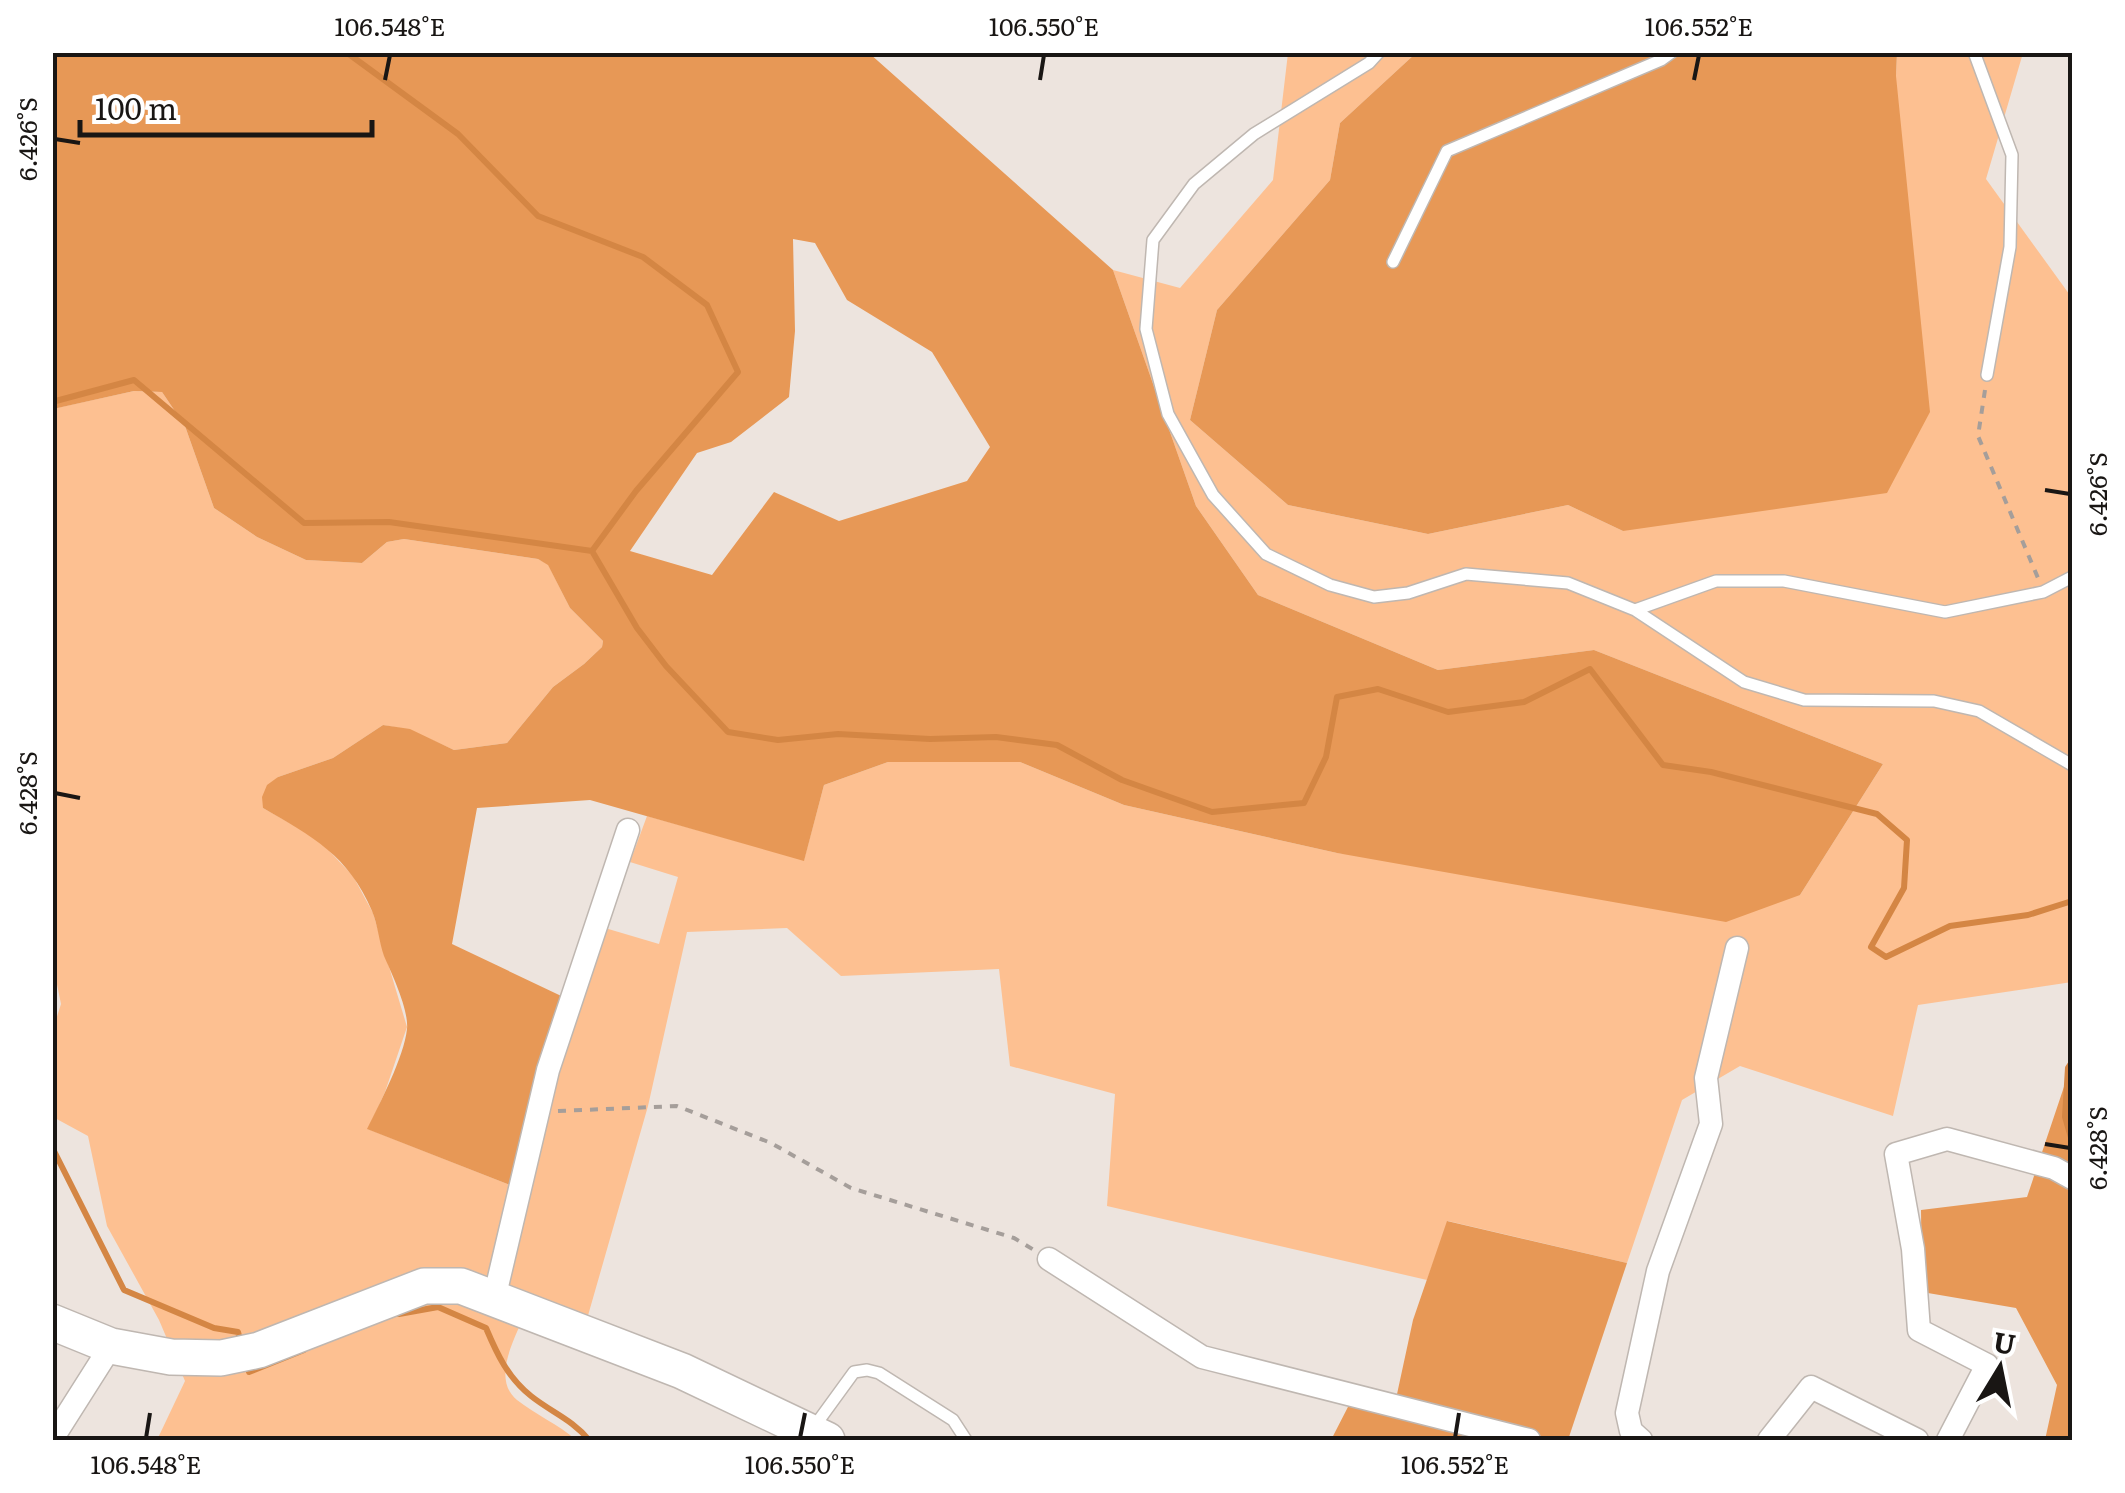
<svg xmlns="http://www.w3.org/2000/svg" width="2125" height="1493" viewBox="0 0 2125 1493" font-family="Literata,serif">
  <rect width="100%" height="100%" fill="#ede4de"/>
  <path fill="#fdc091" d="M1288,53H1416L1340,123L1330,180L1217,310L1190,420L1288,505L1428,534L1568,505L1623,531L1896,76L1897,53H2023L1986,179L2072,298V982L1918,1005L1893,1116L1740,1066L1682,1100L1627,1263L1448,1221L1427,1280L1107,1206L1115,1094L1010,1066L999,969L841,976L787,928L687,932L648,1106L585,1326L529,1305C519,1331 489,1377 517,1400C536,1415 558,1424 576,1440H157L185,1381L159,1320L107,1226L88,1136L53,1117V1029L61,1004L52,960V409L134,391L162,392L185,426L214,508L257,537L306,560L362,563L387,542L404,539L538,559L548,564L570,608L603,641L602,647L584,664L553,687L507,743L454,750L410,730L383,725L333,758L278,777L263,808L318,839L353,876L373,913L407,1027L385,1092L368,1129L515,1187L605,928L659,944L678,877L630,862L647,816L804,860L824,785L888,762H1020L1124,805L1337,853L1800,895L1883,764L1594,650L1438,670L1258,595L1196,506L1113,270L1180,288L1273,180Z"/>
  <path fill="#e79856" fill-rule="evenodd" d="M52,53H869L1113,270L1196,506L1258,595L1438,670L1594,650L1883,764L1800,895L1726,922L1337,853L1124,805L1020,762H888L824,785L804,861L590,800L477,808L452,944L576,1003L515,1187L367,1129C380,1103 404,1057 407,1029C409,1010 392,974 384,956C379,942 378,925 372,911C349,856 312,836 263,808L262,797L267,785L278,777L333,758L383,725L410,729L454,750L507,743L553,687L584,664L602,647L603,641L570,608L548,565L538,559L404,539L387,542L362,563L306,560L257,537L214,508L185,426L162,392L134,391L53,409ZM793,239L815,243L847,300L932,352L990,447L967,481L839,521L774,492L712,575L630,551L697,453L731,442L789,397L795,331Z
    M1416,53H1897L1896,76L1930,412L1887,493L1623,531L1568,505L1428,534L1288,505L1190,420L1217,310L1330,180L1340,123Z
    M2072,1063V1440H2045L2057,1385L2016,1308L1922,1292L1921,1210L2027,1197Z
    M1447,1221L1627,1263L1568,1440H1331L1350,1403L1394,1408L1413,1320Z"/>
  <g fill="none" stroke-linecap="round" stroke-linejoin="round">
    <path stroke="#d48644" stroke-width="6" d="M346,52L458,134L538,216L643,257L707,305L738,372L636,491L592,551
      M52,402L134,380L304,523L389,522L592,551
      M592,551L637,628L666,666L728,732L778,740L838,734L930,739L996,737L1057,745L1122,780L1212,812L1304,803L1326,757L1337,697L1378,689L1448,712L1524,702L1590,669L1663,765L1711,772L1877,814L1907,840L1904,888L1871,947L1886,957L1950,926L2028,915L2072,901
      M2072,1062L2068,1068L2065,1117L2072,1141
      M52,1147L124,1290L214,1328L238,1332L241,1343
      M399,1314L438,1307L486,1328C497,1354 508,1378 531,1396C551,1412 573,1420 589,1440
      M247,1365L249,1372L304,1350"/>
    <g stroke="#bfb7b1" stroke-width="14">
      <path id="lane" d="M1379,52L1369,63L1254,134L1194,184L1153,240L1146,329L1168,414L1213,495L1266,554L1330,585L1374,597L1408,593L1466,574L1568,583L1635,610L1744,682L1804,700L1934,701L1979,711L2072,765
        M1974,52L2012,155L2010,247L1987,375
        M1393,262L1447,151L1661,60L1672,52
        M1635,610L1716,581H1784L1945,612L2043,592L2072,577
        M814,1427L854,1372L867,1370L879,1373L953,1420L966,1440"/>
    </g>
    <g stroke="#bfb7b1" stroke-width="25">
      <path id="street" d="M1049,1259L1202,1357L1529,1440
        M494,1299L548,1070L628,830
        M52,1439L111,1346
        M1641,1440L1631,1431L1627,1413L1658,1271L1711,1124L1706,1078L1737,948
        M1769,1440L1811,1387L1917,1440
        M1948,1440L1987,1365L1919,1330L1913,1249L1896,1154L1947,1139L2054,1168L2072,1178"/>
    </g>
    <g stroke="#bfb7b1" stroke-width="38">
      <path id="primary" d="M52,1322L111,1346L171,1357L221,1358L259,1350L424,1286H461L682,1371L827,1440"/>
    </g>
    <path stroke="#a59e9a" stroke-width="4" stroke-dasharray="8 8" stroke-linecap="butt" d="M1985,390L1978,436L2038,578
      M558,1111L677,1106L771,1143L851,1188L1014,1238L1034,1250"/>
    <use href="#lane" stroke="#fff" stroke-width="11"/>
    <use href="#street" stroke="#fff" stroke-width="22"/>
    <use href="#primary" stroke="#fff" stroke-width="35"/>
  </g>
  <path fill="none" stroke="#191614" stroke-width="4" d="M385,80L390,55M1040,80L1044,55M1694,80L1699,55M55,139L80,143M2045,490L2070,494M55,793L80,798M2045,1144L2070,1148M146,1438L150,1413M800,1438L805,1413M1455,1438L1459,1413"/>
  <rect width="2125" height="1493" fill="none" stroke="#ffffff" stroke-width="110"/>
  <g transform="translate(2000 1368) rotate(10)" stroke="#ffffff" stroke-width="8" paint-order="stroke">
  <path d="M0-8L18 38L0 25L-18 38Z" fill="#191614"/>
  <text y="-15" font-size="28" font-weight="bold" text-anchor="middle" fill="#191614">U</text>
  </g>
  <path d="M80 120v15h292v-15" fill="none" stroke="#191614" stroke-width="5"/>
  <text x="95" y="120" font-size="30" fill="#191614" stroke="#ffffff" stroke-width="8" paint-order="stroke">100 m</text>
  <rect x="55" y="55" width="2015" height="1383" fill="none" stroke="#191614" stroke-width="4"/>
  <g font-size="25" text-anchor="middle" fill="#191614">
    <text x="390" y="36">106.548°E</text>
    <text x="1044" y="36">106.550°E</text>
    <text x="1699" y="36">106.552°E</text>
    <text transform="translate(28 139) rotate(-90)" y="9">6.426°S</text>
    <text transform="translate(2098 494) rotate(-90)" y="9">6.426°S</text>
    <text transform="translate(28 793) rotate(-90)" y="9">6.428°S</text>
    <text transform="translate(2098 1148) rotate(-90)" y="9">6.428°S</text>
    <text x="146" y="1474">106.548°E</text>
    <text x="800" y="1474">106.550°E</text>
    <text x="1455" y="1474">106.552°E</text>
  </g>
</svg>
